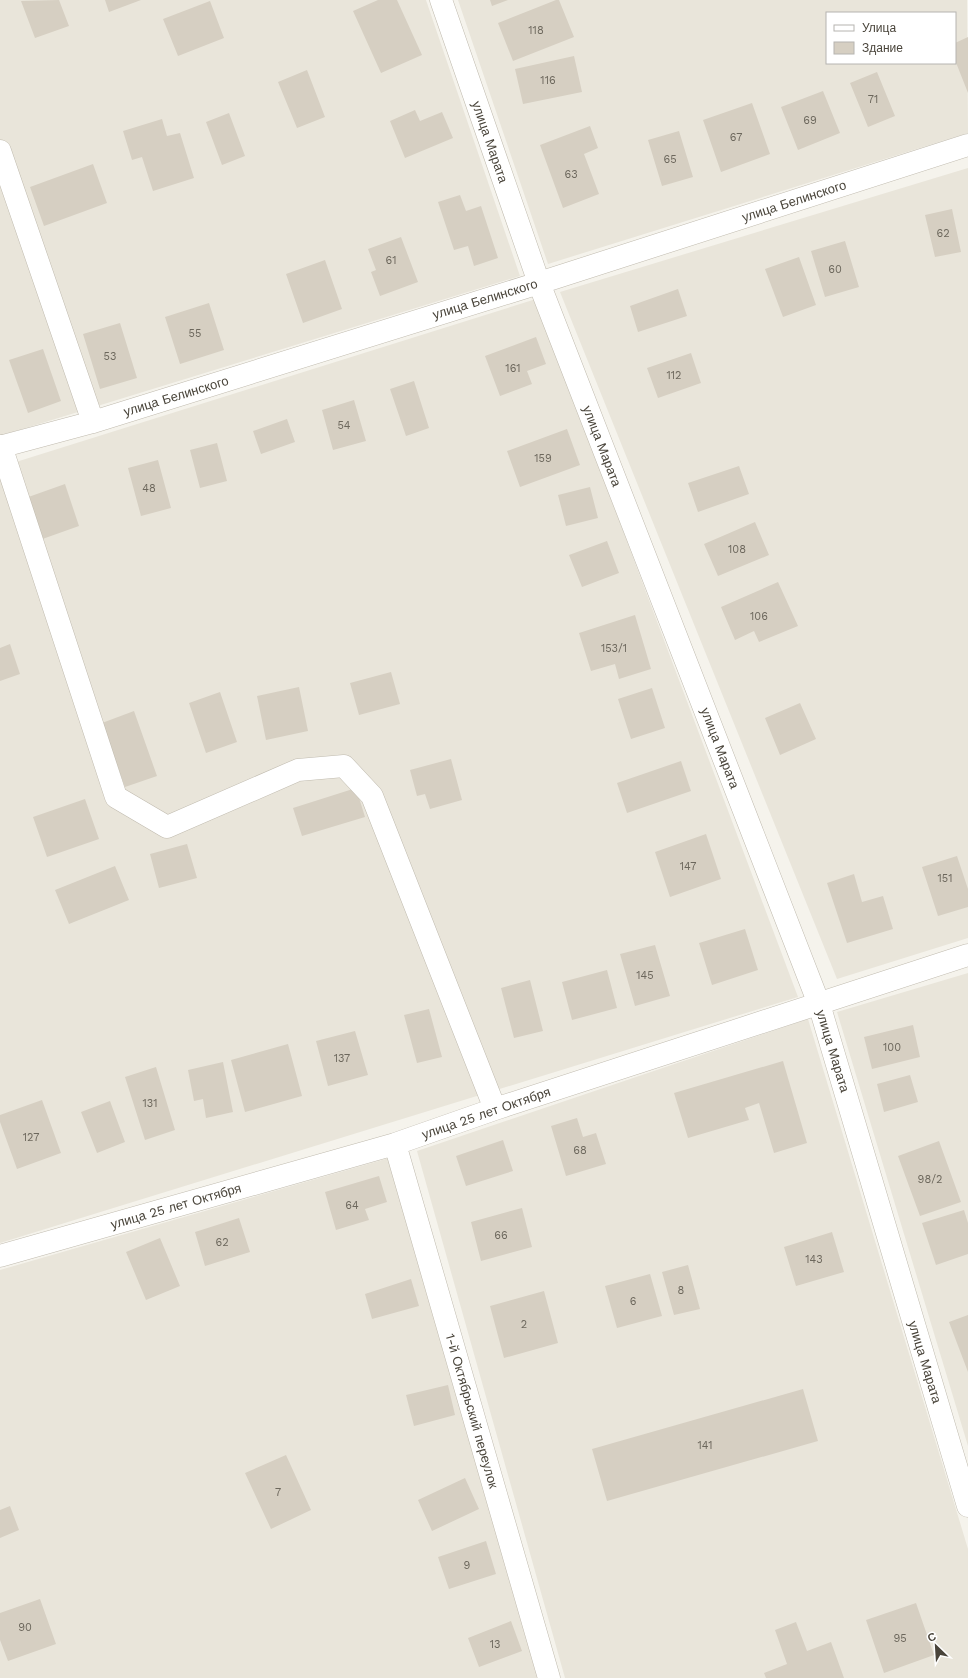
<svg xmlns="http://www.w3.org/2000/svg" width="968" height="1678" viewBox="0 0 968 1678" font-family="'Work Sans',sans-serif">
  <rect width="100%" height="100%" fill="#f5f3ec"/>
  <path fill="#e9e5da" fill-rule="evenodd" d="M0,0H426L520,276L0,436Z
    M458,0H967L968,133L548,264ZM827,13H955V63H827Z
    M968,168V938L837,979L560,292Z
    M536,299L798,997L0,1243V467Z
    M968,973V1446L837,1012Z
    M808,1019L968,1549V1678H565L417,1151Z
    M389,1158L543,1678H0V1270Z"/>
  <path fill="#d6cfc2" d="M59,0L69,26L35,38L21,1Z
    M105,0H141L109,12Z
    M378,0H397L422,55L381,73L353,11Z
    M490,0H508L492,6Z
    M556,0H559L574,37L513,61L498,23Z
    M210,1L224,38L178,56L163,19Z
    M968,37V93L955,60V43Z
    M574,56L582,92L523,104L515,69Z
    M307,70L325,117L297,128L278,82Z
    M877,72L895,116L868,127L850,83Z
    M823,91L840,133L798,150L781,107Z
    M752,103L770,154L721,172L703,120Z
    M415,110L420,121L442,112L453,138L405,158L390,121Z
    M229,113L245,156L222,165L206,122Z
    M162,119L167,136L180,133L194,178L153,191L142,157L132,160L123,131Z
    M590,126L598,148L584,154L599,194L563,208L540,145Z
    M679,131L693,177L662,186L648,140Z
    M93,164L107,203L44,226L30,187Z
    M460,195L466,211L481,206L498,258L474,266L468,246L454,250L438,202Z
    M952,209L961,252L935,257L925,215Z
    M401,237L418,282L380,296L371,272L376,270L368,249Z
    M845,241L859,287L825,297L811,251Z
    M799,257L816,305L783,317L765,269Z
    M325,260L342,309L303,323L286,274Z
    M678,289L687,316L638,332L630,306Z
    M209,303L224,350L180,364L165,317Z
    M120,323L137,378L100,389L83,334Z
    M536,337L546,364L527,371L532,384L500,396L485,356Z
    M43,349L61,401L28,413L9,360Z
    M691,353L701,383L658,398L647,368Z
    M414,381L429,428L406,436L390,389Z
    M354,400L366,441L333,450L322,410Z
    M287,419L295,442L261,454L253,431Z
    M567,429L580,465L520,487L507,451Z
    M217,443L227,481L200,488L190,450Z
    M158,460L171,508L141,516L128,468Z
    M739,466L749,494L698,512L688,483Z
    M65,484L79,526L34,542L20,500Z
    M590,487L598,518L566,526L558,495Z
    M755,522L769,555L718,576L704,544Z
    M607,541L619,573L582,587L569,555Z
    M778,582L798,626L759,642L754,631L735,640L721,607Z
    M635,615L651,669L619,679L615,664L591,671L579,633Z
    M10,644L20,674L0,681V648Z
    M391,672L400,704L359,715L350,683Z
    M299,687L308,731L266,740L257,696Z
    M652,688L665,728L631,739L618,699Z
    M220,692L237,742L206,753L189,703Z
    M800,703L816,739L780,755L765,718Z
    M134,711L157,776L125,787L102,723Z
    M451,759L462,800L430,809L425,794L417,796L410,770Z
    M681,761L691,791L627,813L617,783Z
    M356,788L365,817L302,836L293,808Z
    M85,799L99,839L47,857L33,817Z
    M706,834L721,879L670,897L655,852Z
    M187,844L197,878L159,888L150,854Z
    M957,856L968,889V907L938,916L922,867Z
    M115,866L129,900L69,924L55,890Z
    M854,874L862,902L883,896L893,929L847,943L827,883Z
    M745,929L758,970L712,985L699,943Z
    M655,945L670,996L635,1006L620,954Z
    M607,970L617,1008L572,1020L562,982Z
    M530,980L543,1031L514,1038L501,988Z
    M429,1009L442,1057L417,1063L404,1015Z
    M913,1025L920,1057L872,1069L864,1037Z
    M355,1031L368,1075L328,1086L316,1041Z
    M288,1044L302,1096L245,1112L231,1060Z
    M783,1061L807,1143L774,1153L759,1103L745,1108L749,1120L688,1138L674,1093Z
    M223,1062L233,1112L206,1118L203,1099L194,1101L188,1070Z
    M156,1067L175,1130L145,1140L125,1077Z
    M910,1075L918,1102L884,1112L877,1084Z
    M42,1100L61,1153L17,1169L0,1122V1115Z
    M110,1101L125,1142L97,1153L81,1112Z
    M577,1118L583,1137L596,1133L606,1164L566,1176L551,1126Z
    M503,1140L513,1171L466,1186L456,1156Z
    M939,1141L961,1202L920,1216L898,1156Z
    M379,1176L387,1202L365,1209L369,1220L336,1230L325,1192Z
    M522,1208L532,1247L481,1261L471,1222Z
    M964,1210L968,1223V1254L936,1265L922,1223Z
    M239,1218L250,1252L205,1266L195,1232Z
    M832,1232L844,1272L796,1286L784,1247Z
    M160,1238L180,1286L146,1300L126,1252Z
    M688,1265L700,1309L674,1315L662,1272Z
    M650,1274L662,1316L617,1328L605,1286Z
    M411,1279L419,1306L372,1319L365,1294Z
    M544,1291L558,1343L504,1358L490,1306Z
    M968,1315V1372L949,1322Z
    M448,1385L455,1415L414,1426L406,1395Z
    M803,1389L818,1441L607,1501L592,1449Z
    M286,1455L311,1510L271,1529L245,1473Z
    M465,1478L479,1509L432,1531L418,1500Z
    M10,1506L19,1530L0,1538V1510Z
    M486,1541L496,1574L449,1589L438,1557Z
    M40,1599L56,1644L8,1661L0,1640V1613Z
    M916,1603L934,1655L884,1673L866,1620Z
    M511,1621L522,1651L479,1667L468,1638Z
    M796,1622L807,1651L831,1642L844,1678H766L764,1673L787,1664L775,1630Z"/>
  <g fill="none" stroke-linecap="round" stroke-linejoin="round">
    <g stroke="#c0bbaf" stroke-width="23">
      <path id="minor" d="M441,0L539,283L819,1004L968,1506
        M0,151L93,422
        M1,446L116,797L167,827L298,770L344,766L372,796L495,1109
        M0,447L93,422L539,283L968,145
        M395,1144L549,1678
        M0,1256L395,1144L495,1109L968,955"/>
    </g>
    <use href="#minor" stroke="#fff" stroke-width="22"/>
  </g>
  <g text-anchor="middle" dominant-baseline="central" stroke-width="3" stroke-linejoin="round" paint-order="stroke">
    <g font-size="11" fill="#6c675c">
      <text x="536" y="30">118</text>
      <text x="548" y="80">116</text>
      <text x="873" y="99">71</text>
      <text x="810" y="120">69</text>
      <text x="736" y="137">67</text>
      <text x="670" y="159">65</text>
      <text x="571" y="174">63</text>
      <text x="943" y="233">62</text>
      <text x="391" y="260">61</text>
      <text x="835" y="269">60</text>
      <text x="195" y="333">55</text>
      <text x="110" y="356">53</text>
      <text x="513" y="368">161</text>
      <text x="674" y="375">112</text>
      <text x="344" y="425">54</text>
      <text x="543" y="458">159</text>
      <text x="149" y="488">48</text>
      <text x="737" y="549">108</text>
      <text x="759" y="616">106</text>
      <text x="614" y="648">153/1</text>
      <text x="688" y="866">147</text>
      <text x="945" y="878">151</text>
      <text x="645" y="975">145</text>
      <text x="892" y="1047">100</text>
      <text x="342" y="1058">137</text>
      <text x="150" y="1103">131</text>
      <text x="31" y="1137">127</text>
      <text x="580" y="1150">68</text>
      <text x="930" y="1179">98/2</text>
      <text x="352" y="1205">64</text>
      <text x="501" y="1235">66</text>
      <text x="222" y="1242">62</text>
      <text x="814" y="1259">143</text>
      <text x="681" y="1290">8</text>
      <text x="633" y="1301">6</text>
      <text x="524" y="1324">2</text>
      <text x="705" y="1445">141</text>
      <text x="278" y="1492">7</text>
      <text x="467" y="1565">9</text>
      <text x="25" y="1627">90</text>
      <text x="900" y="1638">95</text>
      <text x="495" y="1644">13</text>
    </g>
    <g font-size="13" fill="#49443a" stroke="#fff">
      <text transform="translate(490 142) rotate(71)">улица Марата</text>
      <text transform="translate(794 201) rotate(-18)">улица Белинского</text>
      <text transform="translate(485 299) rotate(-17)">улица Белинского</text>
      <text transform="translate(176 396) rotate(-17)">улица Белинского</text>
      <text transform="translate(602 446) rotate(69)">улица Марата</text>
      <text transform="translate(720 748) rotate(69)">улица Марата</text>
      <text transform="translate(833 1051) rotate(73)">улица Марата</text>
      <text transform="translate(486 1113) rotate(-19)">улица 25 лет Октября</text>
      <text transform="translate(176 1206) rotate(-16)">улица 25 лет Октября</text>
      <text transform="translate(925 1362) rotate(73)">улица Марата</text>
      <text transform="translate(472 1411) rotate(74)">1-й Октябрьский переулок</text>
    </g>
  </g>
  <rect x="826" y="12" width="130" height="52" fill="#ffffff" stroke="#b6b4b0"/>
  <rect x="834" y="25" width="20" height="6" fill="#ffffff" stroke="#b6b4b0"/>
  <text x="862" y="32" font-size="12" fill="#49443a">Улица</text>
  <rect x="834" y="42" width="20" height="12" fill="#d6cfc2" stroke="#b6b4b0"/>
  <text x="862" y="52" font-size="12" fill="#49443a">Здание</text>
  <g transform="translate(936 1646) rotate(335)" stroke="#ffffff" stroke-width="3" paint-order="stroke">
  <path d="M0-3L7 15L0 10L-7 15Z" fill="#49443a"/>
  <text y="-6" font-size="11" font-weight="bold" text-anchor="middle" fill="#49443a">С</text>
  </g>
</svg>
